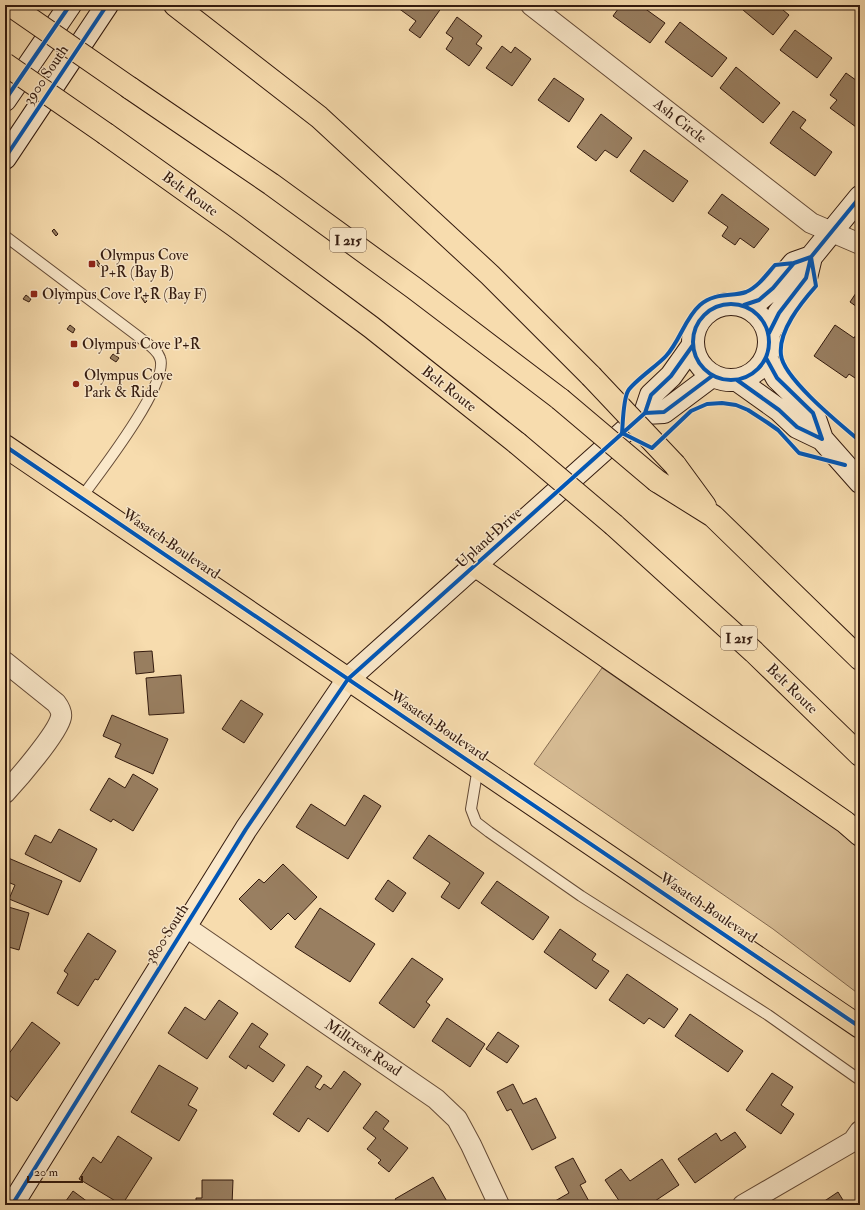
<svg xmlns="http://www.w3.org/2000/svg" width="865" height="1210" viewBox="0 0 865 1210" font-family="'IM FELL Double Pica',serif">
  <rect width="100%" height="100%" fill="#f7dcae"/>
  <filter id="stains"><feTurbulence type="fractalNoise" baseFrequency=".005" numOctaves="4"/><feColorMatrix values="0 0 0 0 .2 0 0 0 0 .09 0 0 0 0 .02 0 0 0 .5 -.17"/></filter>
  <radialGradient id="worn" r=".72"><stop offset=".6" stop-color="#630" stop-opacity="0"/><stop offset="1" stop-color="#630" stop-opacity=".3"/></radialGradient>
  <path fill="#d6bb93" stroke="#846a50" d="M602,668L837,830L860,850V995L773,929L534,764Z"/>
  <path fill="#997f61" stroke="#331a0e" d="M394,5H439L442,7L420,38L409,30L416,21Z
    M621,5H640L665,23L650,43L613,16Z
    M745,5H777L789,15L773,35L743,10L747,6Z
    M457,17L482,36L476,44L482,48L469,66L446,49L453,38L446,33Z
    M680,22L727,58L712,77L665,42Z
    M795,30L832,58L817,78L780,50Z
    M502,46L511,53L515,47L531,59L512,86L486,68Z
    M736,67L780,103L763,123L720,88Z
    M846,73L860,83V122L856,127L830,108L837,100L830,95Z
    M554,78L584,99L569,122L538,100Z
    M793,111L806,120L800,128L832,152L815,176L770,143Z
    M601,114L632,138L617,158L605,150L596,161L577,147Z
    M644,150L688,181L673,202L630,171Z
    M722,194L769,229L754,248L740,238L735,245L722,236L728,227L708,213Z
    M54,229L58,234L56,236L52,231Z
    M97,260L101,266L99,267L95,262Z
    M860,287V309L850,302Z
    M26,295L31,299L29,302L23,299Z
    M143,296L147,301L145,303L141,297Z
    M70,325L75,329L73,333L67,329Z
    M835,325L854,338L859,330L860,331V371L855,378L849,374L846,378L814,356Z
    M113,354L119,358L116,362L110,358Z
    M152,651L154,672L136,674L134,652Z
    M181,675L184,713L149,715L146,678Z
    M241,700L263,714L244,743L222,729Z
    M112,715L168,739L153,774L115,757L121,744L103,736Z
    M133,774L158,789L133,831L113,819L111,822L90,810L109,778L125,788Z
    M364,795L381,806L348,859L296,827L311,804L345,826Z
    M59,829L97,849L80,882L25,854L35,835L51,843Z
    M429,835L484,873L459,909L441,897L450,883L413,858Z
    M6,857L62,881L48,915L9,899L15,885L5,881Z
    M283,864L317,897L295,920L288,913L271,930L239,899L259,879L264,883Z
    M388,880L406,893L393,912L375,899Z
    M497,881L549,917L533,940L481,903Z
    M5,906L29,913L19,950L5,946Z
    M320,908L375,944L350,982L295,947Z
    M560,929L596,954L592,960L609,971L596,989L544,952Z
    M88,933L116,951L98,980L95,979L78,1006L57,993L68,974L64,971Z
    M412,958L443,979L426,1002L430,1005L414,1028L379,1003Z
    M627,974L678,1009L664,1028L649,1018L644,1024L609,1000Z
    M219,1000L238,1013L207,1059L168,1033L185,1007L205,1020Z
    M690,1014L743,1051L728,1072L675,1036Z
    M447,1018L485,1044L470,1067L432,1041Z
    M32,1022L60,1043L17,1101L5,1092V1059Z
    M252,1023L268,1034L259,1047L285,1065L273,1082L248,1065L246,1069L229,1057Z
    M498,1032L519,1046L507,1063L486,1049Z
    M159,1065L198,1088L188,1105L197,1110L179,1141L131,1112Z
    M307,1066L322,1076L315,1087L320,1090L324,1084L331,1089L344,1071L361,1084L328,1132L308,1118L299,1132L273,1114Z
    M772,1073L793,1087L781,1105L794,1114L781,1134L746,1110Z
    M513,1084L523,1104L536,1098L556,1138L532,1150L511,1109L507,1111L497,1092Z
    M376,1111L389,1121L383,1129L408,1148L389,1172L378,1163L381,1160L367,1149L376,1138L363,1128Z
    M735,1132L746,1147L695,1183L678,1159L716,1133L721,1141Z
    M118,1136L152,1158L122,1205L79,1179L93,1157L101,1163Z
    M573,1158L586,1182L580,1185L591,1205H548L569,1193L555,1167Z
    M662,1159L679,1185L649,1205H622L605,1180L621,1169L630,1181Z
    M433,1177L449,1205H399L395,1199Z
    M202,1180H233L232,1205H196V1198H202Z
    M73,1191L92,1205H63Z
    M838,1192L846,1205H824L823,1202Z"/>
  <g fill="none" stroke-linecap="round" stroke-linejoin="round">
    <g stroke="#644a36" stroke-width="12">
      <path id="lane" d="M5,236L139,337C146,343 157,349 160,358C170,383 98,475 81,498
        M478,767L471,809L476,822L489,832L581,896L768,1015L860,1080"/>
    </g>
    <g stroke="#644a36" stroke-width="22">
      <path id="street" d="M531,5L811,223L860,244
        M5,662L56,703C59,707 62,712 61,717C58,733 17,780 5,793
        M186,927L436,1099L457,1119L471,1145L499,1205
        M743,1205L853,1141L860,1131"/>
    </g>
    <g stroke="#331a0e" stroke-width="24">
      <path id="secondary" d="M5,100L70,5
        M5,158L107,5
        M693 342a38 38 0 1 1 76 0a38 38 0 1 1-76 0Z
        M744,305L759,300L773,288L794,263L811,257
        M769,333L779,313L806,278L811,257L860,197
        M766,358L777,378L813,413L822,439
        M737,380L779,410L797,427L822,439L860,482
        M645,413L664,412L712,376
        M12,1205L246,829L348,679L645,413L651,395L671,376L693,345"/>
    </g>
    <g stroke="#331a0e" stroke-width="24">
      <path id="primary" d="M5,446L860,1027"/>
    </g>
    <g stroke="#331a0e" stroke-width="24">
      <path id="highway" d="M175,5L319,117L490,275L591,376
        M130,88L271,184L414,288L560,399
        M106,134L235,226L371,327L517,443
        M675,465L705,506
        M657,481L713,516L860,659
        M614,525L754,652L860,755
        M476,566L845,822L860,835"/>
    </g>
    <use href="#lane" stroke="#fae8ca" stroke-width="10"/>
    <use href="#street" stroke="#fae8ca" stroke-width="20"/>
    <use href="#secondary" stroke="#fae8ca" stroke-width="22"/>
    <use href="#primary" stroke="#f7dcae" stroke-width="22"/>
    <use href="#highway" stroke="#f7dcae" stroke-width="22"/>
    <g stroke="#331a0e" stroke-width="24" stroke-linecap="butt">
      <path id="highway-bridge" d="M10,5L130,88
        M5,64L106,134
        M591,376L675,465
        M560,399L657,481
        M517,443L614,525"/>
    </g>
    <use href="#highway-bridge" stroke="#f7dcae" stroke-width="22"/>
    <g stroke="#fae8ca" stroke-width="6">
      <path id="cycleway" d="M5,100L70,5
        M5,158L107,5
        M811,257L816,286C801,303 778,331 781,355C783,378 841,425 860,441
        M693 342a38 38 0 1 1 76 0a38 38 0 1 1-76 0Z
        M744,305L759,300L773,288L794,263L811,257
        M769,333L779,313L806,278L811,257L860,197
        M766,358L777,378L813,413L822,439
        M737,380L779,410L797,427L822,439
        M645,413L664,412L712,376
        M622,433C623,423 623,400 628,391C633,382 658,365 666,356C680,341 685,318 700,305C715,292 732,297 746,292C758,287 767,274 775,265L794,263
        M622,433L652,448L691,411L707,404L722,403L736,405L748,410L768,423L778,430L799,453L845,465
        M5,446L860,1027
        M12,1205L246,829L348,679L645,413L651,395L671,376L693,345"/>
    </g>
    <use href="#cycleway" stroke="#0057b8" stroke-width="4"/>
  </g>
  <g fill="#8f2418" stroke="#fae8ca" stroke-width="1.5">
    <rect x="88" y="260" width="8" height="8" rx="2"/>
    <rect x="30" y="290" width="8" height="8" rx="2"/>
    <rect x="70" y="340" width="8" height="8" rx="2"/>
    <circle cx="76" cy="384" r="4"/>
  </g>
  <g text-anchor="middle" dominant-baseline="central" stroke-width="3" stroke-linejoin="round" paint-order="stroke">
    <g fill="#fae8ca" stroke="#6f5846" stroke-width="1">
      <rect x="330" y="228" width="36" height="24" rx="3"/>
      <rect x="721" y="626" width="36" height="24" rx="3"/>
    </g>
    <g font-size="14" font-weight="bold" fill="#331a0e">
      <text x="348" y="240">I 215</text>
      <text x="739" y="638">I 215</text>
    </g>
    <g font-size="15" fill="#331a0e" stroke="#fae8ca">
      <text transform="translate(46 75) rotate(-56)">3900 South</text>
      <text transform="translate(680 121) rotate(38)">Ash Circle</text>
      <text transform="translate(190 194) rotate(36)">Belt Route</text>
      <text transform="translate(449 389) rotate(38)">Belt Route</text>
      <text transform="translate(489 538) rotate(-42)">Upland Drive</text>
      <text transform="translate(171 544) rotate(34)">Wasatch Boulevard</text>
      <text transform="translate(792 689) rotate(44)">Belt Route</text>
      <text transform="translate(439 726) rotate(34)">Wasatch Boulevard</text>
      <text transform="translate(708 908) rotate(34)">Wasatch Boulevard</text>
      <text transform="translate(167 934) rotate(-58)">3800 South</text>
      <text transform="translate(363 1048) rotate(34)">Millcrest Road</text>
    </g>
    <g font-size="15" fill="#331a0e" stroke="#fae8ca" text-anchor="start">
      <text x="100" y="255">Olympus Cove<tspan x="100" dy="17">P+R (Bay B)</tspan></text>
      <text x="42" y="294">Olympus Cove P+R (Bay F)</text>
      <text x="82" y="344">Olympus Cove P+R</text>
      <text x="84" y="375">Olympus Cove<tspan x="84" dy="17">Park &amp; Ride</tspan></text>
    </g>
  </g>
  <rect width="865" height="1210" fill="none" stroke="#f7dcae" stroke-width="20"/>
  <rect x="6" y="6" width="853" height="1198" fill="none" stroke="#331a0e" stroke-width="2"/>
  <rect x="10" y="10" width="845" height="1190" fill="none" stroke="#331a0e"/>
  <path d="M28 1176v6h54v-6" fill="none" stroke="#331a0e" stroke-width="2"/>
  <text x="34" y="1176" font-size="12" fill="#331a0e" stroke="#fae8ca" stroke-width="3" paint-order="stroke">20 m</text>
  <rect width="100%" height="100%" filter="url(#stains)"/>
  <rect width="100%" height="100%" fill="url(#worn)"/>
</svg>
